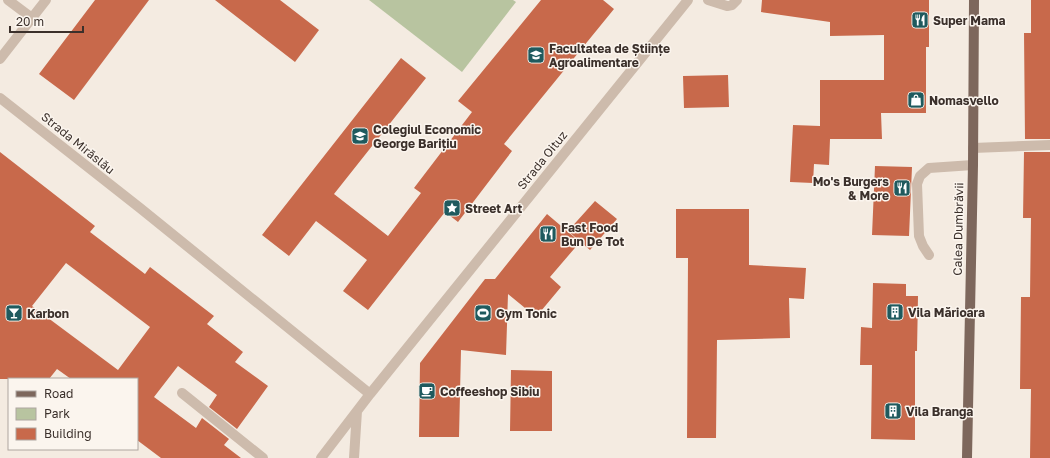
<svg xmlns="http://www.w3.org/2000/svg" width="1050" height="458" viewBox="0 0 1050 458" font-family="'Golos Text',sans-serif">
  <rect width="100%" height="100%" fill="#f4ebe1"/>
  <path fill="#b8c4a0" d="M369,0H513L516,2L462,72Z"/>
  <path fill="#c8694b" fill-rule="evenodd" d="M95,0H149L74,100L39,74Z
    M215,0H280L319,30L295,62Z
    M541,0H603L614,9L504,144L512,151L458,222L445,212L368,310L343,291L367,260L316,221L289,256L262,235L401,58L426,78L334,194L388,236L421,193L414,188L472,112L458,101Z
    M762,0H929V47H926V113H881L882,139H830L829,165L814,164L813,183L790,182L793,125L820,126V80H884V35L830,36V22L761,12Z
    M1031,0H1050V139H1025L1024,33H1031Z
    M728,75L729,107L684,108L683,76Z
    M0,152L95,226L90,232L145,274L150,267L214,316L207,324L243,352L235,362L268,386L237,429L209,407L217,395L178,366L154,397L196,428L202,418L229,439L224,445L241,458H161L137,440V379H71L57,369L49,379H0ZM66,263L150,327L118,370L32,306Z
    M1024,152H1050V458H1030L1031,389H1020L1021,297H1030L1031,218H1023Z
    M875,166L912,167L909,236L872,235Z
    M595,201L617,219L590,250L568,231Z
    M676,209H749V265L806,268L804,299L789,298L790,338L717,340L716,438H687L688,258H676Z
    M547,214L580,242L550,277L561,287L536,317L508,294L506,355L461,350L459,437H419L420,363L485,279H495Z
    M873,283L906,284V296H918L917,351H915V440L871,439L872,365H860L861,327L872,328Z
    M511,370L552,371V431H510Z"/>
  <g fill="none" stroke-linecap="round" stroke-linejoin="round">
    <path stroke="#cdbbac" stroke-width="10" d="M8,0L32,18
      M708,0L727,6L732,5L737,0
      M0,59L46,0
      M0,98L140,208L370,394
      M973,148L1050,145
      M929,255L923,246L919,236L917,184L920,176L929,168L973,165
      M182,393L263,458
      M321,458L370,394L688,0
      M354,458L357,411"/>
    <path stroke="#7d675c" stroke-width="10" d="M967,458L973,165L974,0"/>
  </g>
  <defs>
    <g id="restaurant-square" transform="scale(0.9)"><rect x="-9" y="-9" width="18" height="18" rx="4" fill="#1f5a5e" stroke="#fbf5ee"/><path d="M-5-6h1v4h1v-4h1v4h1v-4h1v5L-1.5 .5V6h-2V.5L-5-1ZM5-6V6H3V1.5H1.5Q1.5-4 5-6Z" fill="#fff"/></g>
    <g id="university-square" transform="scale(0.9)"><rect x="-9" y="-9" width="18" height="18" rx="4" fill="#1f5a5e" stroke="#fbf5ee"/><path d="M0-5L7-2L0 1L-7-2ZM-4 1L0 2.5L4 1V4Q0 6-4 4Z" fill="#fff"/></g>
    <g id="shop-square" transform="scale(0.9)"><rect x="-9" y="-9" width="18" height="18" rx="4" fill="#1f5a5e" stroke="#fbf5ee"/><path d="M-5-2.5h2.3a2.7 3.5 0 0 1 5.4 0H5L5.5 6h-11ZM-1.5-2.5h3a1.5 2.3 0 0 0-3 0Z" fill="#fff"/></g>
    <g id="school-square" transform="scale(0.9)"><rect x="-9" y="-9" width="18" height="18" rx="4" fill="#1f5a5e" stroke="#fbf5ee"/><path d="M0-5L7-2L0 1L-7-2ZM-4 1L0 2.5L4 1V4Q0 6-4 4Z" fill="#fff"/></g>
    <g id="sight-square" transform="scale(0.9)"><rect x="-9" y="-9" width="18" height="18" rx="4" fill="#1f5a5e" stroke="#fbf5ee"/><path d="M0-6L1.8-2.2L6-1.7L2.9 1.2L3.7 5.4L0 3.3L-3.7 5.4L-2.9 1.2L-6-1.7L-1.8-2.2Z" fill="#fff"/></g>
    <g id="building-square" transform="scale(0.9)"><rect x="-9" y="-9" width="18" height="18" rx="4" fill="#1f5a5e" stroke="#fbf5ee"/><path d="M-4-6H4V6H1V3H-1V6H-4ZM-2.5-4.3h1.7v1.8h-1.7ZM.8-4.3h1.7v1.8H.8ZM-2.5-1h1.7V.8h-1.7ZM.8-1h1.7V.8H.8Z" fill="#fff"/></g>
    <g id="bar-square" transform="scale(0.9)"><rect x="-9" y="-9" width="18" height="18" rx="4" fill="#1f5a5e" stroke="#fbf5ee"/><path d="M-6-5H6L.8 .8V4.5H3.5V6h-7V4.5H-.8V.8Z" fill="#fff"/></g>
    <g id="stadium-square" transform="scale(0.9)"><rect x="-9" y="-9" width="18" height="18" rx="4" fill="#1f5a5e" stroke="#fbf5ee"/><path d="M0-5a6.5 5 0 1 0 0 10a6.5 5 0 1 0 0-10ZM-3.5-1.8h7v3.6h-7Z" fill="#fff"/></g>
    <g id="cafe-square" transform="scale(0.9)"><rect x="-9" y="-9" width="18" height="18" rx="4" fill="#1f5a5e" stroke="#fbf5ee"/><path d="M-5.5-4.5H6V0H3Q3 3.5 0 3.5H-2.5Q-5.5 3.5-5.5 0ZM3-3.2v2h1.7v-2ZM-6 4.5H4V6H-6Z" fill="#fff"/></g>
  </defs>
  <g fill-rule="evenodd">
    <use href="#restaurant-square" x="920" y="20"/>
    <use href="#university-square" x="536" y="55"/>
    <use href="#shop-square" x="916" y="100"/>
    <use href="#school-square" x="360" y="136"/>
    <use href="#restaurant-square" x="902" y="188"/>
    <use href="#sight-square" x="452" y="208"/>
    <use href="#restaurant-square" x="548" y="234"/>
    <use href="#building-square" x="895" y="312"/>
    <use href="#bar-square" x="14" y="313"/>
    <use href="#stadium-square" x="483" y="313"/>
    <use href="#cafe-square" x="427" y="391"/>
    <use href="#building-square" x="893" y="411"/>
  </g>
  <g text-anchor="middle" dominant-baseline="central" stroke-width="3" stroke-linejoin="round" paint-order="stroke">
    <g font-size="12" font-weight="bold" fill="#3b302b" stroke="#fbf5ee" text-anchor="start">
      <text x="933" y="20">Super Mama</text>
      <text x="549" y="48">Facultatea de Științe<tspan x="549" dy="14">Agroalimentare</tspan></text>
      <text x="929" y="100">Nomasvello</text>
      <text x="373" y="129">Colegiul Economic<tspan x="373" dy="14">George Barițiu</tspan></text>
      <text x="889" y="181" text-anchor="end">Mo's Burgers<tspan x="889" dy="14">&amp; More</tspan></text>
      <text x="465" y="208">Street Art</text>
      <text x="561" y="227">Fast Food<tspan x="561" dy="14">Bun De Tot</tspan></text>
      <text x="908" y="312">Vila Mărioara</text>
      <text x="27" y="313">Karbon</text>
      <text x="496" y="313">Gym Tonic</text>
      <text x="440" y="391">Coffeeshop Sibiu</text>
      <text x="906" y="411">Vila Branga</text>
    </g>
    <g font-size="12" fill="#3b302b" stroke="#fbf5ee">
      <text transform="translate(78 143) rotate(39)">Strada Mirăslău</text>
      <text transform="translate(542 160) rotate(-51)">Strada Oituz</text>
      <text transform="translate(958 229) rotate(-89)">Calea Dumbrăvii</text>
    </g>
  </g>
  <rect x="8" y="378" width="130" height="72" fill="#fbf5ee" stroke="#aea6a0"/>
  <rect x="16" y="391" width="20" height="6" fill="#7d675c" stroke="#aea6a0"/>
  <text x="44" y="398" font-size="12" fill="#3b302b">Road</text>
  <rect x="16" y="408" width="20" height="12" fill="#b8c4a0" stroke="#aea6a0"/>
  <text x="44" y="418" font-size="12" fill="#3b302b">Park</text>
  <rect x="16" y="428" width="20" height="12" fill="#c8694b" stroke="#aea6a0"/>
  <text x="44" y="438" font-size="12" fill="#3b302b">Building</text>
  <path d="M10 26v6h73v-6" fill="none" stroke="#3b302b" stroke-width="2"/>
  <text x="16" y="26" font-size="12" fill="#3b302b" stroke="#fbf5ee" stroke-width="3" paint-order="stroke">20 m</text>
</svg>
